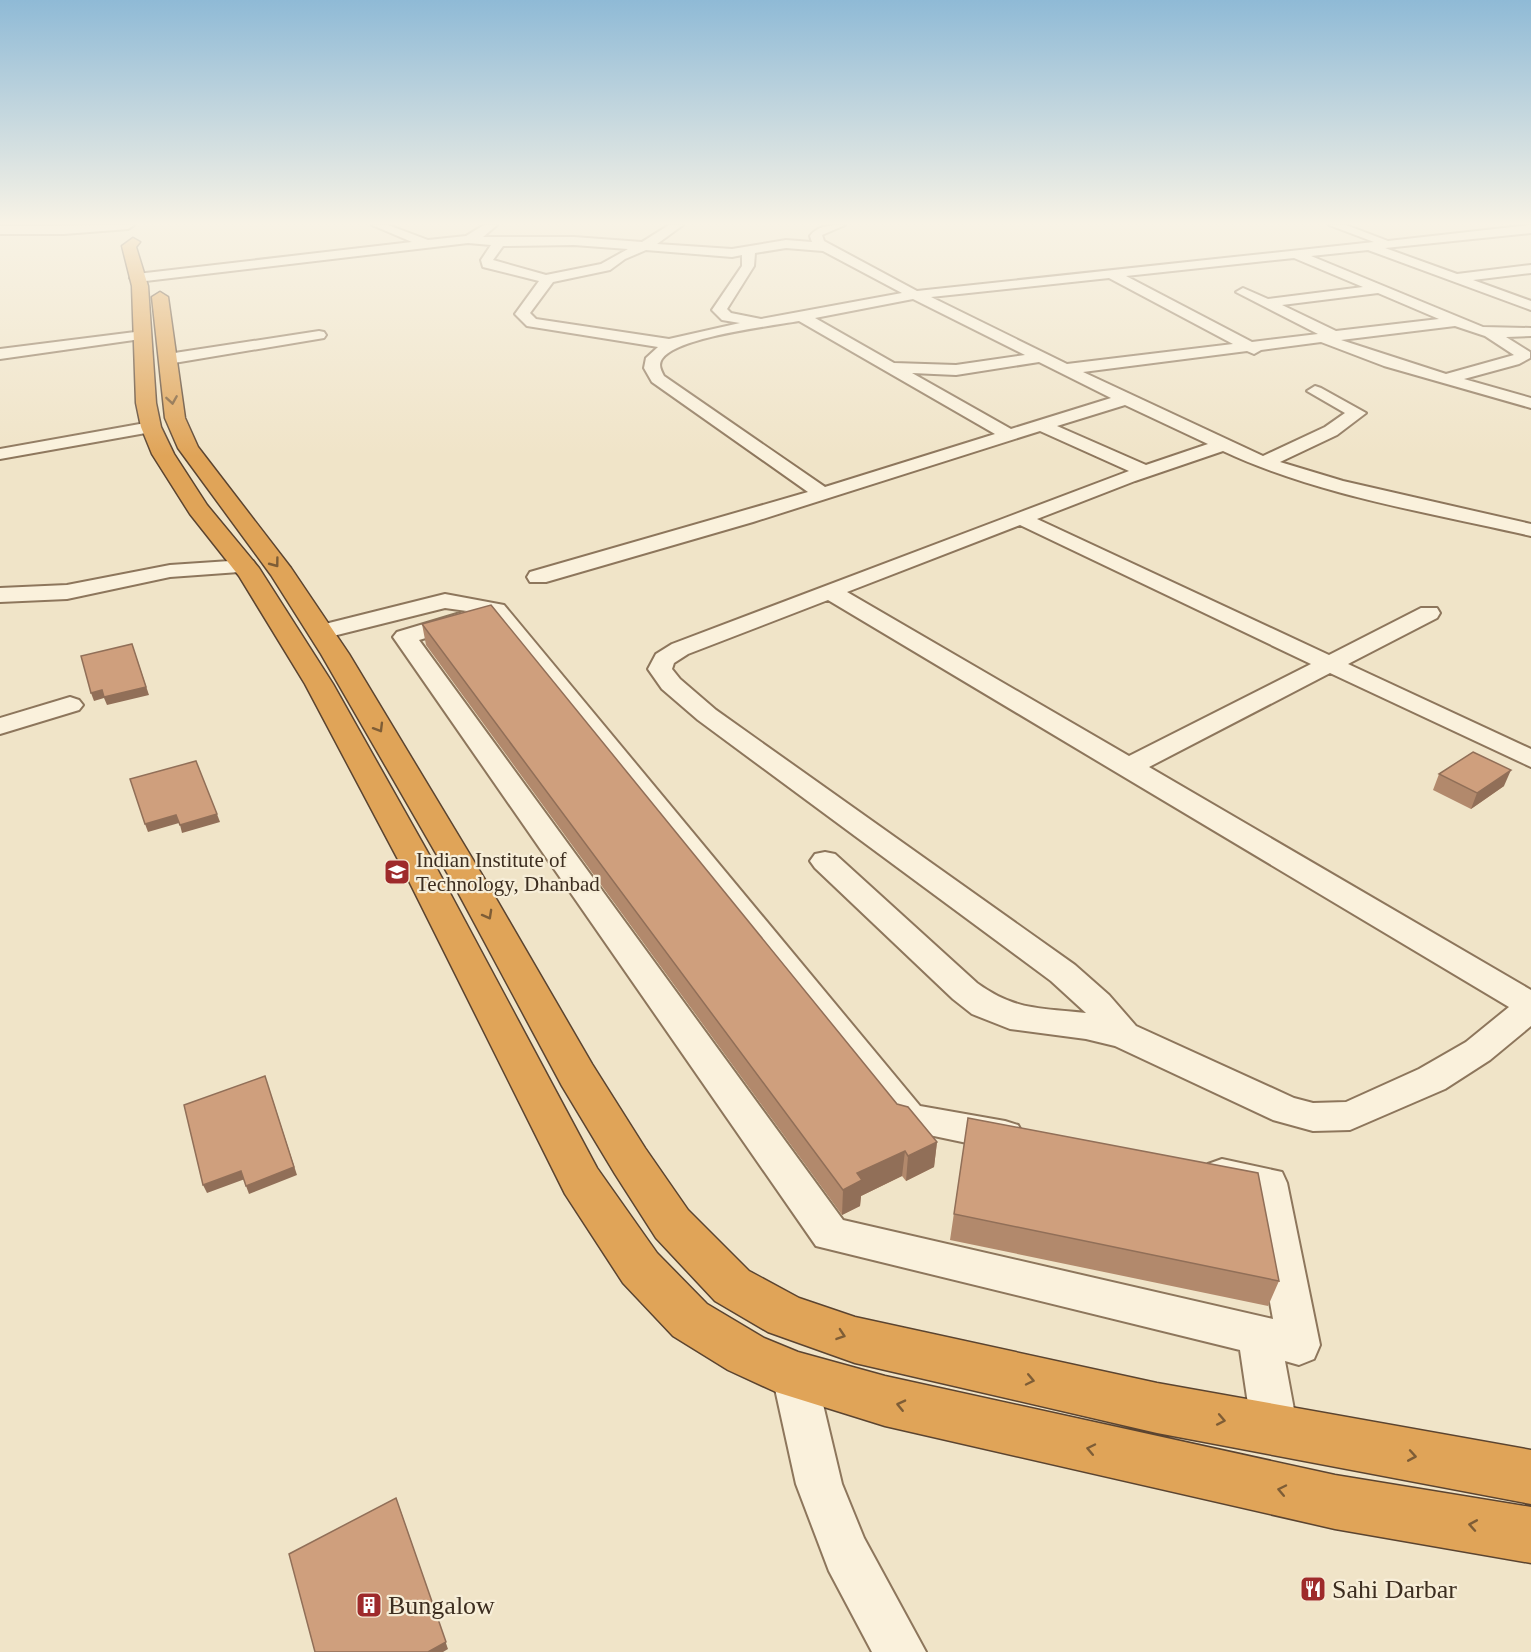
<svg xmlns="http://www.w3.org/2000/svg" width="1531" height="1652" viewBox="0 0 1531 1652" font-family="Georgia,serif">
  <rect width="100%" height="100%" fill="#f0e4c8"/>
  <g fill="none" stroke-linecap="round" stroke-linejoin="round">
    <g stroke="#8d765c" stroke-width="4">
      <path id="minor" d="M134,225L128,229L64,234H0V226Z
        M372,225H388L428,240L466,236L484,225H497L483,237H574L642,242L669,225H683L657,244L732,249L786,240L812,242L810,236C818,225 832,225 845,225L822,235L824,241L917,291L1374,242L1329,225H1346L1388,241L1531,225V233L1385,248L1457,274L1531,265V273L1473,280L1531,301V310L1368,250L1311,256L1483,327L1531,328V336L1506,337L1530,352V358L1519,364L1464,379L1531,398V408L1384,366L1321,342L1261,350L1254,354L1247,351L1083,372L1263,456L1325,427L1345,413L1307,391L1315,386L1321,388L1366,413L1337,435L1280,462L1343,481L1531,524V536C1428,512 1319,496 1223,451L1135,481L1037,519L1329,655L1421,608H1437L1440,613L1437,618L1348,664L1531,749V767L1330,673L1149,767L1531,990V1026L1490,1060L1445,1089L1350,1130L1313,1131L1273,1120L1115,1046L1086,1039L1010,1029L972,1014L953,999L815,868L810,861L815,854L825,852L835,854L977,983C1016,1011 1040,1008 1086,1013L1051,981L698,720L662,689L648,669L656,654L672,644L1129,471L1040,431L753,522L546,582H530L527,577L530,572L808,492L652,382L644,368L646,358L658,347L527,326L515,314L539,281L483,267L481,260L491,245L468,243L137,282L130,278L137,274L412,242ZM574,245L628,249L601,264L546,275L493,260L503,246ZM786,248L823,251L902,293L761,319L731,313L727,309L754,266L755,253ZM646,250L732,257L742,255V266L712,310L722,320L740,323L669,339L536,319L530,313L553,282L610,270L625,259ZM1294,258L1363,287L1268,299L1243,288L1236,292L1318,334L1252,342L1126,276ZM1109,278L1233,344L1067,364L931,297ZM1378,293L1439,319L1336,331L1282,305ZM913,299L1025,355L956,365L894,363L815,318ZM799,321L995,434L825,487L664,376C661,370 658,365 662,359C677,337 771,326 799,321ZM1455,326L1485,336L1514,355L1446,374L1341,340ZM1039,362L1111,398L1011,429L912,373L956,375ZM1125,405L1208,444L1146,465L1057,426ZM1020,525L1311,664L1129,756L847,592ZM828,600L1509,1007L1466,1042L1419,1069L1346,1102L1313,1103L1294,1098L1136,1026L1109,995L1075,965L716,710L680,679L672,669L674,663L688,654Z
        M143,331L148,332L150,335L148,338L0,359V349Z
        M319,331L324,332L326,335L324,338L168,364L160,359L168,354Z
        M151,422L160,427L157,431L0,459V449Z
        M245,560L253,561L256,566L253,571L170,577L67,599L0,602V588L67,585L170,565Z
        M445,594L504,605L920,1106L1005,1121L1018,1125L1024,1136L1018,1147L1005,1151L896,1128L491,619L419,640L843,1220L1273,1319L1251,1196L1208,1186L1203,1175L1208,1164L1222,1159L1282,1172L1287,1183L1320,1345L1314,1359L1299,1365L1285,1361L1298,1431L1291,1447L1275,1453L1259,1447L1252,1431L1240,1350L816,1246L393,637L397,632L467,611L445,608L321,639L313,637L309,632L313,627Z
        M70,697L79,700L83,705L79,710L0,734V718Z
        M794,1354L809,1360L816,1375L842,1484L864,1538L926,1652H872L829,1571L796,1484L772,1375L779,1360Z"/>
    </g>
    <g stroke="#5b4430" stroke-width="3">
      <path id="highway" d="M133,238L140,242L136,247L148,286L156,403L161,427L174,454L207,505L259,568L333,684L436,867L597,1168L657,1253L707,1304L764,1338L798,1352L885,1376L1335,1475L1531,1507V1563L1335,1529L885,1426L776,1392L728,1370L673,1336L623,1283L565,1194L402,867L305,684L239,576L190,514L152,454L141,427L136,403L132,286L122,246Z
        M160,292L168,297L185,418L198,447L291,568L349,654L487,883L592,1064L645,1148L688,1210L749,1271L799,1298L855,1317L1157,1383L1531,1450V1504L1157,1433L855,1363L768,1332L715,1301L656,1238L615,1174L562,1086L453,883L321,654L271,575L178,448L165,418L152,297Z"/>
    </g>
    <use href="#minor" fill="#faf1dc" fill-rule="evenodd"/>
    <use href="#highway" fill="#e0a458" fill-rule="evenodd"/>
  </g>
  <path fill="#b2896c" d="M422,624L897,1104L937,1142L934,1167L906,1181L902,1176L861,1196L860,1206L842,1215L426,645Z
    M1439,774L1504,786L1471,809L1433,790Z
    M968,1118L1279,1281L1268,1306L950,1240Z"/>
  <path fill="#916f58" d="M132,644L149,695L107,705L104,698L94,701L91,693L102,690Z
    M1511,770L1504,786L1471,809L1477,793Z
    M217,814L220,822L182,833L180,825Z
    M176,815L179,823L148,832L145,824Z
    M265,1076L297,1175L249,1194L246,1186Z
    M937,1142L934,1167L906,1181L908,1156Z
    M905,1151L902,1176L861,1196L860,1206L842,1215L843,1190L857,1173Z
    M241,1171L245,1179L207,1193L203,1185Z
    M399,1506L448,1649L443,1652H428Z"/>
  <path fill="#cf9f7d" stroke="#916f58" stroke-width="1.5" d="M491,605L897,1104L908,1107L937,1142L908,1156L905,1151L857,1173L862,1180L843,1190L422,624Z
    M132,644L146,687L104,697L102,690L91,693L81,656Z
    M1473,752L1511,770L1477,793L1439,774Z
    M196,761L217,814L180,825L176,815L145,824L130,779Z
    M265,1076L294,1167L246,1186L241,1171L203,1185L184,1105Z
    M968,1118L1258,1173L1279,1281L954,1214Z
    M396,1498L446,1642L428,1652H315L289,1554Z"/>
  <defs><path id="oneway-chevron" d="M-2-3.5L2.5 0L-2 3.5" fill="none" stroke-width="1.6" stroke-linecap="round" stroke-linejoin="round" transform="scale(1.5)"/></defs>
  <g stroke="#7e5d36">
    <use href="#oneway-chevron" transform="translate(172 400) rotate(81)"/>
    <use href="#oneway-chevron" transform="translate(275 563) rotate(53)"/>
    <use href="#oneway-chevron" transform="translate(379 728) rotate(59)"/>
    <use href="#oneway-chevron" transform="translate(488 915) rotate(61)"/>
    <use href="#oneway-chevron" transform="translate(841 1335) rotate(19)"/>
    <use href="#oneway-chevron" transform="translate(1030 1380) rotate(12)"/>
    <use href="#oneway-chevron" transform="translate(901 1405) rotate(-167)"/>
    <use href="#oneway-chevron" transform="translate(1221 1420) rotate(11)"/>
    <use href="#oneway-chevron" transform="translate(1091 1449) rotate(-168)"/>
    <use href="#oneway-chevron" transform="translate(1412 1456) rotate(10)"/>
    <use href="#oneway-chevron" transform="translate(1282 1490) rotate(-168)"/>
    <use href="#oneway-chevron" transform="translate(1473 1525) rotate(-170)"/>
  </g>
  <linearGradient id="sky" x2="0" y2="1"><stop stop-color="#8fbad6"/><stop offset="0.49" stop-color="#f8f3e6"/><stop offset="1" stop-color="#f8f3e6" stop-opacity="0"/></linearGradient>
  <rect width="1531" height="456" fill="url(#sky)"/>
  <defs>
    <g id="university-square" transform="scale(1.35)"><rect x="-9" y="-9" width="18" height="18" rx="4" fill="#9e2a2b" stroke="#f7eed8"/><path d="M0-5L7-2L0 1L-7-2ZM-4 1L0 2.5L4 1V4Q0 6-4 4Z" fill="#fff"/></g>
    <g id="restaurant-square" transform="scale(1.35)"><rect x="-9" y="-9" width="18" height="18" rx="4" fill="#9e2a2b" stroke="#f7eed8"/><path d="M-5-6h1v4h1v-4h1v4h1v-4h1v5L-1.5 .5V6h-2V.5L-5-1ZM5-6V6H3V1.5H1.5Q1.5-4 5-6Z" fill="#fff"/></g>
    <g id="building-square" transform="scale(1.35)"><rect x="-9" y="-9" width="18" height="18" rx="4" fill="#9e2a2b" stroke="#f7eed8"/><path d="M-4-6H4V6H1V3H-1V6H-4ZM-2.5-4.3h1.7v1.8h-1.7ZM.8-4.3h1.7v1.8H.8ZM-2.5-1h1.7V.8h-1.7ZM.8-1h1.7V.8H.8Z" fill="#fff"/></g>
  </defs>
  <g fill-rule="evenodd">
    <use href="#university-square" x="397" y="872"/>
    <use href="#restaurant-square" x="1313" y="1589"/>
    <use href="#building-square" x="369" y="1605"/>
  </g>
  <g text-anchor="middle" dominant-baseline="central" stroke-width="4.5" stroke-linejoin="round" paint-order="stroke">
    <g font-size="21" fill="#3d2e20" stroke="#f7eed8" text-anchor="start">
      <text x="416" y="860">Indian Institute of<tspan x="416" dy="24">Technology, Dhanbad</tspan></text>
    </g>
    <g font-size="26" fill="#3d2e20" stroke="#f7eed8" text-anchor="start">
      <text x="1332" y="1589">Sahi Darbar</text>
      <text x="388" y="1605">Bungalow</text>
    </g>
  </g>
</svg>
